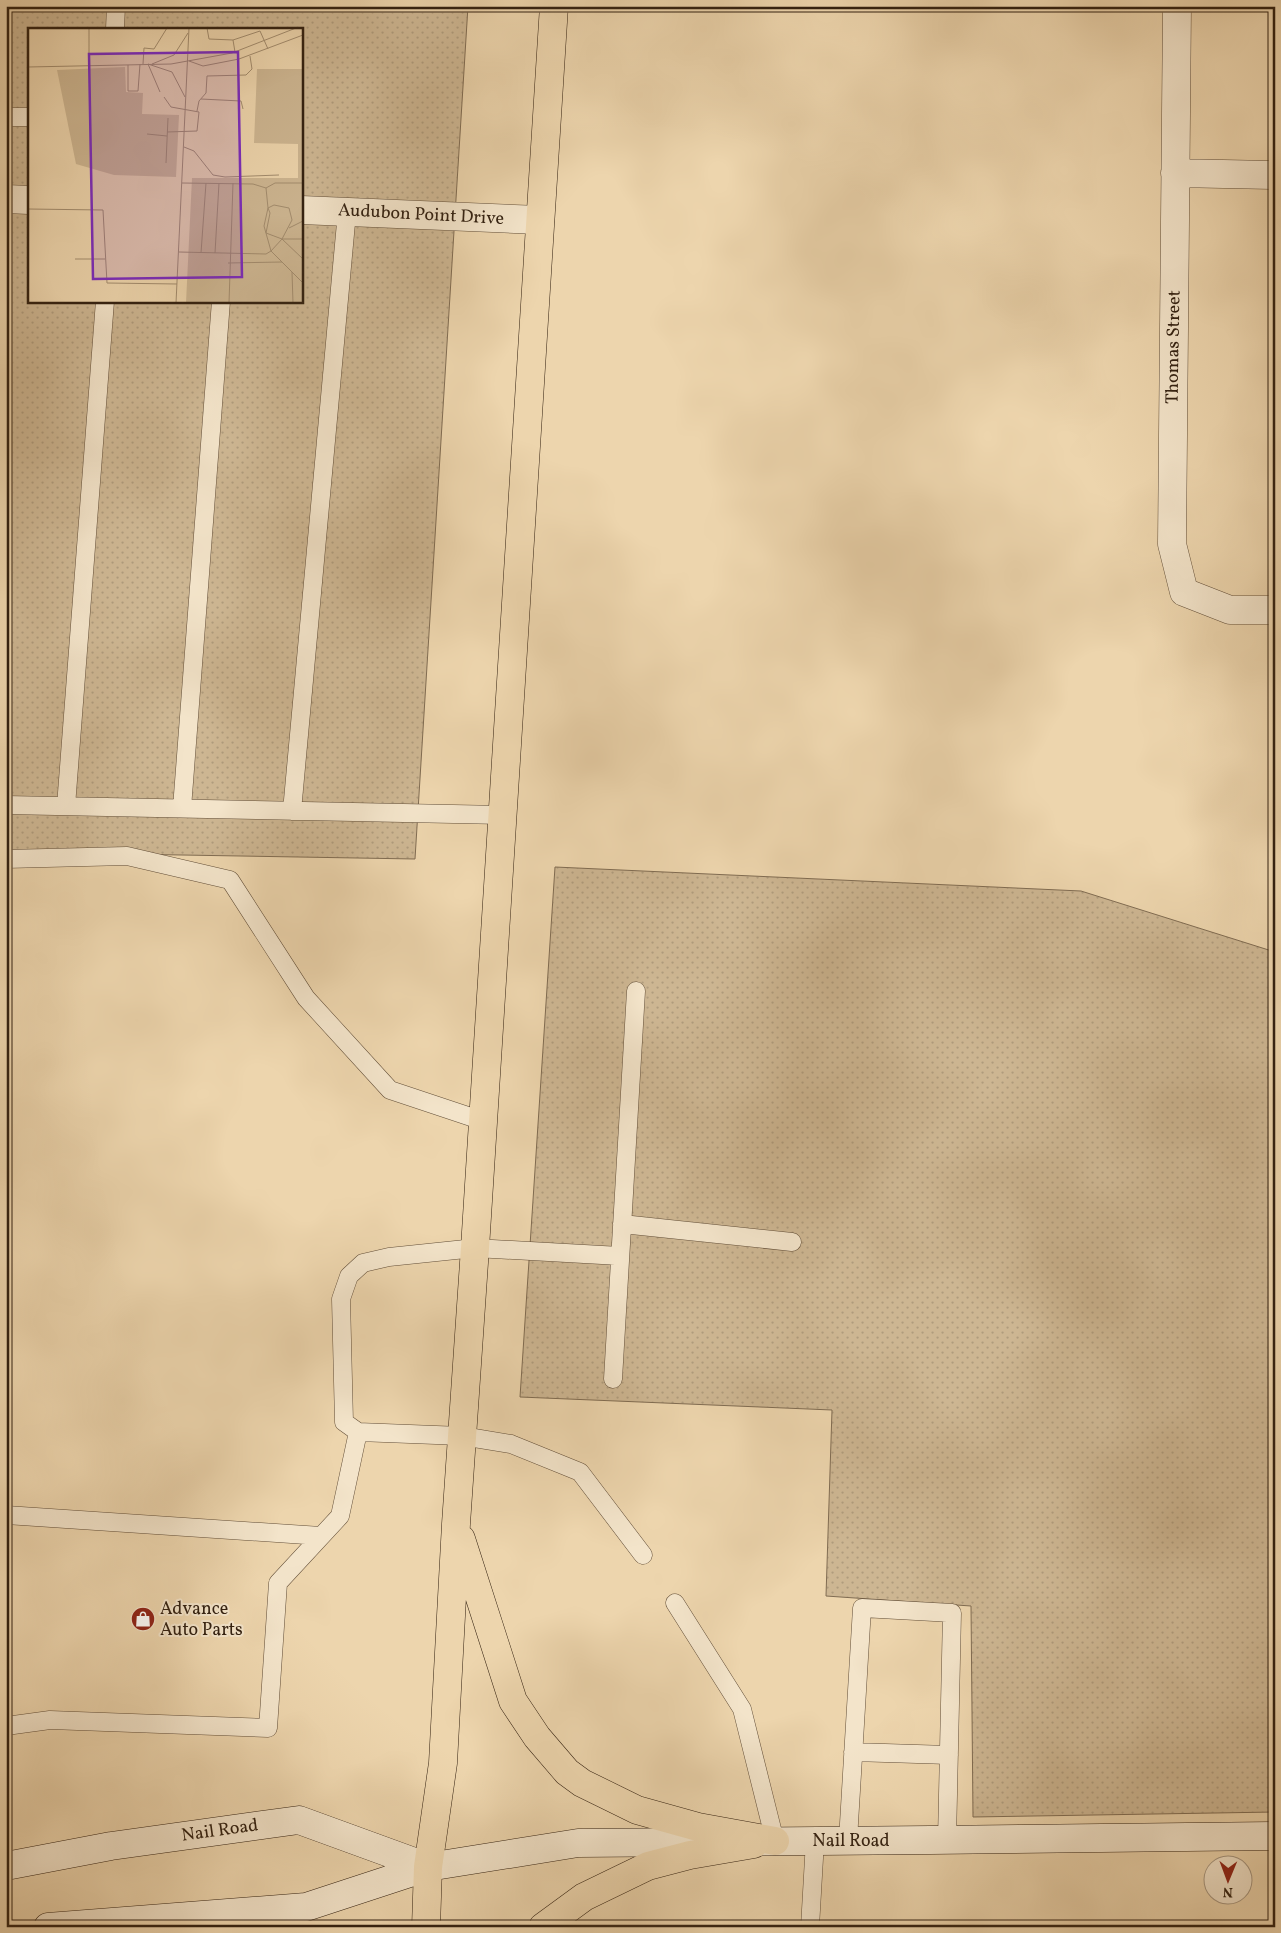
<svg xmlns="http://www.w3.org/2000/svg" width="1281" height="1933" viewBox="0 0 1281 1933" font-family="Vollkorn,serif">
  <defs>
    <pattern id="grass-dots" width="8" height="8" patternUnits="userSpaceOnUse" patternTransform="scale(1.25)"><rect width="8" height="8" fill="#cdb692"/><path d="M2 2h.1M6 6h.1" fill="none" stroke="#b09c7d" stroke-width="1.8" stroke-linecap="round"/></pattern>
  </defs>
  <rect width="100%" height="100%" fill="#edd5ad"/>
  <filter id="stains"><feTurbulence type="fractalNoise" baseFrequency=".004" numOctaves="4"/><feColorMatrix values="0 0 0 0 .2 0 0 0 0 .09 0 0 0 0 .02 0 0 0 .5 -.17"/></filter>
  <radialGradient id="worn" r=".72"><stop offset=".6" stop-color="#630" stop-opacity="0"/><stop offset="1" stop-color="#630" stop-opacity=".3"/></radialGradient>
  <path fill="url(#grass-dots)" stroke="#806c52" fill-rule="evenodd" d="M6,6H468L415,859L6,852ZM29,29H301V301H29Z
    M555,867L1081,891L1275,952V1812L973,1817L971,1606L826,1596L832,1410L520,1397Z"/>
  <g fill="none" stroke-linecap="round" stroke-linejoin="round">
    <g stroke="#624e38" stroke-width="19">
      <path id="lane" d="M115,29L116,6
        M6,117H29
        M6,805L503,815
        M66,806L105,301
        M182,808L221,301
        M292,811L347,212
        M6,859L127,856L230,880L306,998L390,1090L483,1121
        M622,1224L792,1242
        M620,1256L475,1248L389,1257L363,1263L349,1276L341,1299L344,1422L358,1432L462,1436L511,1444L580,1472L643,1555
        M613,1379L636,991
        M6,1515L321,1536
        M675,1603L742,1709L775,1841
        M6,1726L50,1720L268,1728L278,1583L340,1516L358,1432
        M853,1752L949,1755
        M848,1840L862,1608L952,1613L947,1840
        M810,1927L815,1841"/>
    </g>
    <g stroke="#624e38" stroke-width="29">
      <path id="street" d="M1177,6L1172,544L1184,592L1230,610H1275
        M1175,173L1275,175
        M6,199L29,200
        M301,210L540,220"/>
    </g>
    <g stroke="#332111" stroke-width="29">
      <path id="secondary" d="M6,1866L111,1846L299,1820L428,1867
        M48,1927L306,1907L428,1867L578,1843L931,1840L1275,1836"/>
    </g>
    <g stroke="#332111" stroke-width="29">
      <path id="primary" d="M461,1539L513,1701L537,1737L567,1772L582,1783L637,1810L698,1827L775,1841
        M426,1927L428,1867L443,1763L456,1524L475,1248L554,6
        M543,1927L584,1897L648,1866L690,1855L754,1844"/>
    </g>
    <use href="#lane" stroke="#f3e4ca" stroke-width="18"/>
    <use href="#street" stroke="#f3e4ca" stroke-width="28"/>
    <use href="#secondary" stroke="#f3e4ca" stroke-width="28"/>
    <use href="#primary" stroke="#edd5ad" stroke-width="28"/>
  </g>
  <defs>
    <g id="shop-disc" transform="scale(1.25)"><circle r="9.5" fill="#8f2418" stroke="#f3e4ca"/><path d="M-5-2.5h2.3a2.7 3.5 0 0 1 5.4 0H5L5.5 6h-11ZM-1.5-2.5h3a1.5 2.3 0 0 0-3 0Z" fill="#fff"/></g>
  </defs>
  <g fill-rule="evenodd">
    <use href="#shop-disc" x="143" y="1619"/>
  </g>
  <g text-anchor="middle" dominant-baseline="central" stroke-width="4" stroke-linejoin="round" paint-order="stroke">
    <g font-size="18" fill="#332111" stroke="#f3e4ca">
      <text transform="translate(421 215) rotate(3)">Audubon Point Drive</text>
      <text transform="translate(1174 347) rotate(-89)">Thomas Street</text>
      <text transform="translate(220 1831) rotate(-8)">Nail Road</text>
      <text x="851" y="1841">Nail Road</text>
    </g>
    <g font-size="18" fill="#332111" stroke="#f3e4ca" text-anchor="start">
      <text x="160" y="1609">Advance<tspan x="160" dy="21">Auto Parts</tspan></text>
    </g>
  </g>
  <g transform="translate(28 28)">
    <rect width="275" height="275" fill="#edd5ad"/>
    <path d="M97,39L98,64L115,65L114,86L151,87L148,149L86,147L48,136L29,42ZM164,150H275V275H158Z" fill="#cdb692"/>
    <path d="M229,41H275V150H270V116L226,115Z" fill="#cdb692"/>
    <path fill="none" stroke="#a38d6f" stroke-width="1" d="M61,0V38M179,0L181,11L205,12M207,24L205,12L232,3L240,21M161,33L175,38L211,31L275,7M115,36L116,20L126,21L139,0M120,36L132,64M120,36L144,44L157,69M124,36L146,27L160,5M100,37V63H110L112,36M0,39L143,36L204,25L268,0M136,69L143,79L171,84L169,103L139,104M173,71L213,73L215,81M169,83L171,73L178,65L179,48L218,47L224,41L222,28M119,106L139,108M156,119L166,123L185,147L197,149L251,147M138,135L140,90M154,155L225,156L238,160L240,180L236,198L243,223L275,255M238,160L247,155H275M0,181L75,182L79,255L149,256M261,200L275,193M254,211L275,231M151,224L238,226L243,223L254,211L264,192L261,180L246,177L240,180L242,185L238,205L254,211H275M173,225L178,155M187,225L191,155M47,231H77M200,235L254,234M264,244L265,275M148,275L161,0M201,275L205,155"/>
    <path fill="#7b2cbf" fill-opacity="0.15" stroke="#7b2cbf" stroke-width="2.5" d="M210,24L214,249L65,251L61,26Z"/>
    <rect width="275" height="275" fill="none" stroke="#332111" stroke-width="2.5"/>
  </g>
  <rect width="1281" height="1933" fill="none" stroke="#edd5ad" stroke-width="25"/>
  <rect x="8" y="8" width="1266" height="1918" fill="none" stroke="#332111" stroke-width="2.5"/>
  <rect x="12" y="12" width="1256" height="1908" fill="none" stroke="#332111"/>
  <g transform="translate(1228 1880) rotate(181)"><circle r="24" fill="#f3e4ca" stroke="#a69680"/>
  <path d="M0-4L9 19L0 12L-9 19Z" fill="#8f2418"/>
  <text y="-8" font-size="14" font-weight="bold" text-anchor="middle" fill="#332111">N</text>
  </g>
  <rect width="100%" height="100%" filter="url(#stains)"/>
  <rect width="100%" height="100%" fill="url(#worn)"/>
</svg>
